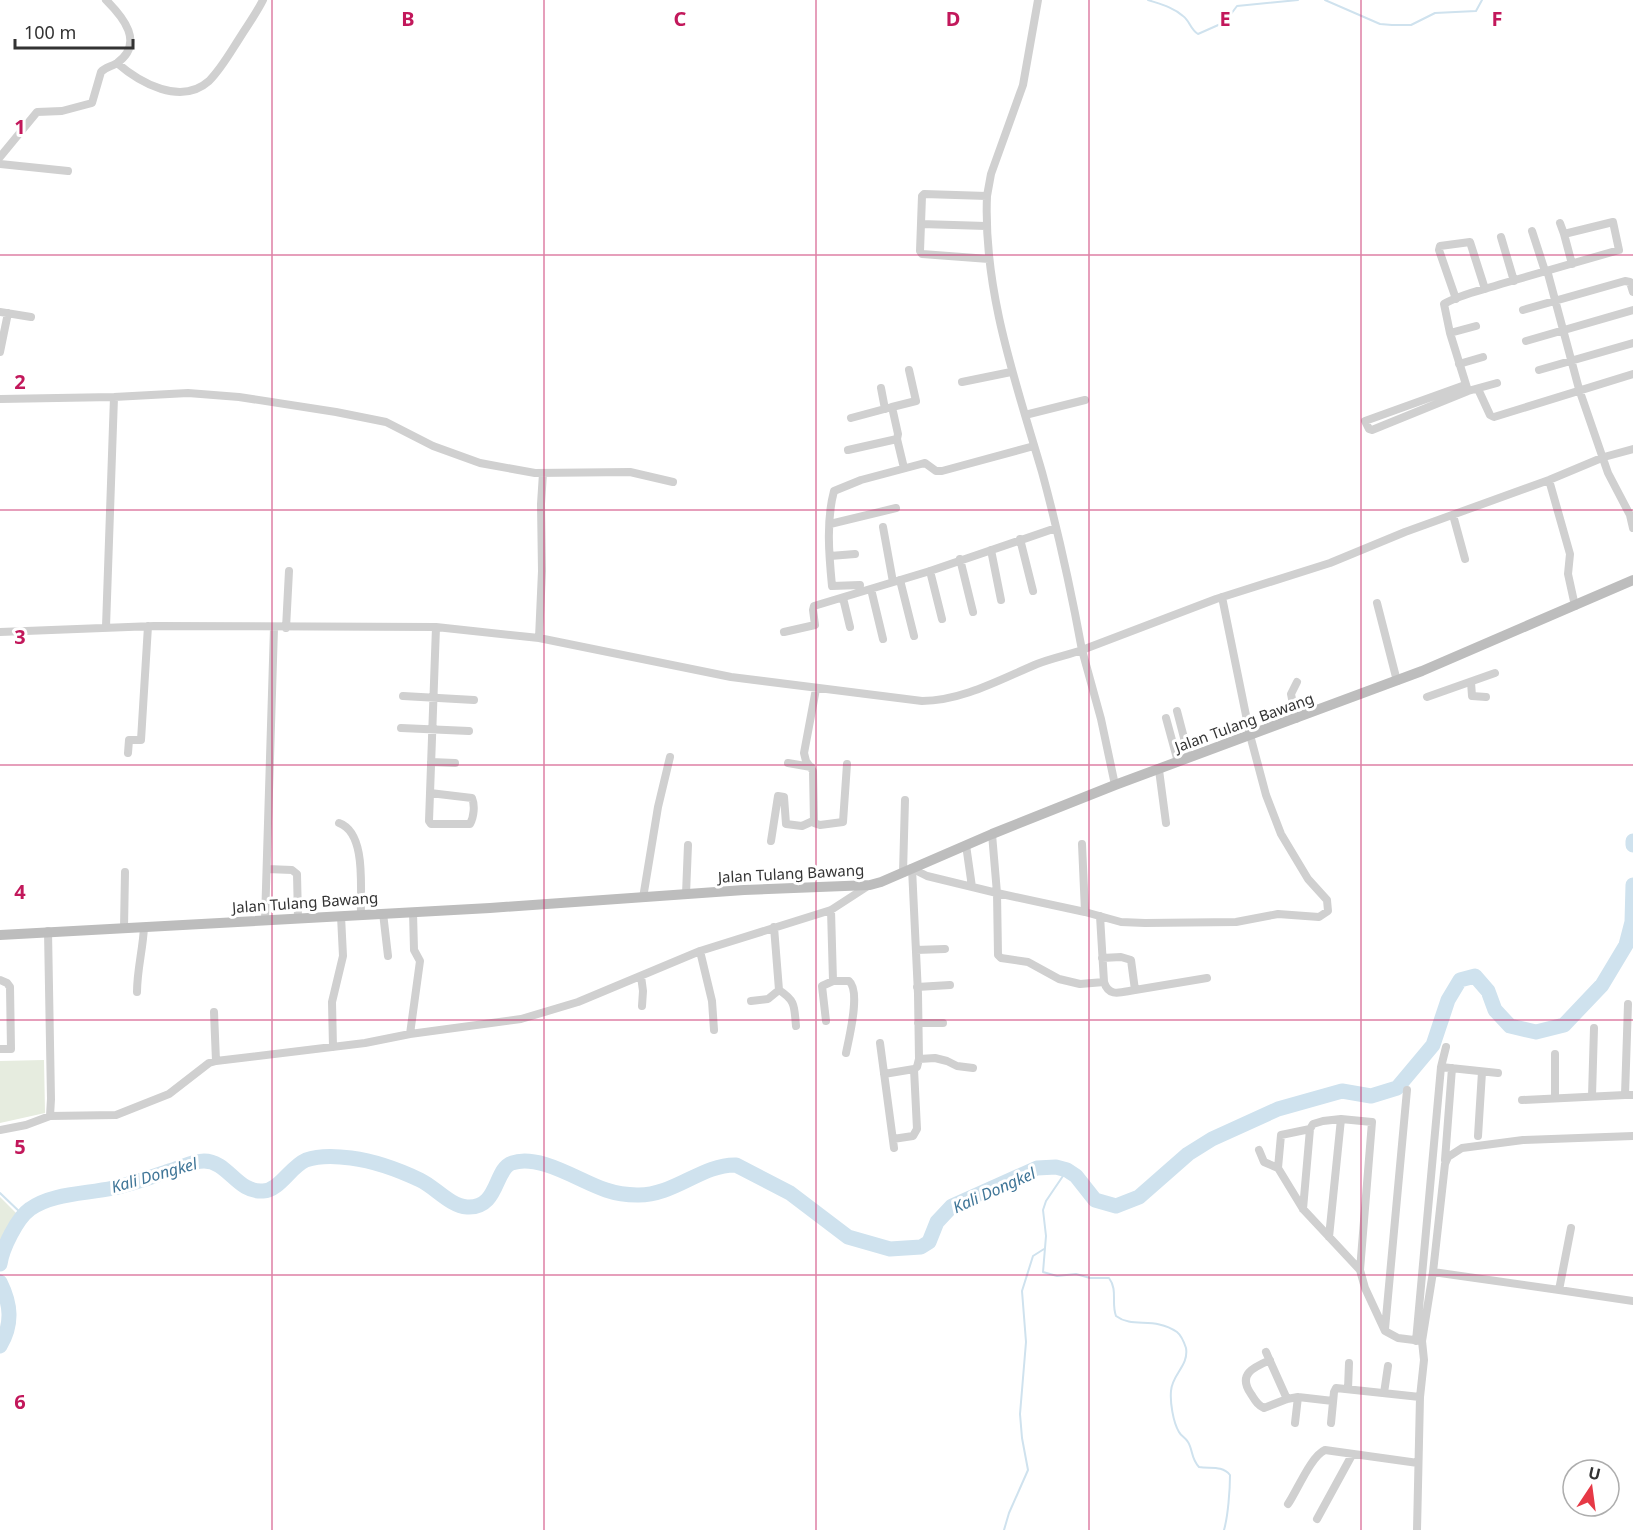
<svg xmlns="http://www.w3.org/2000/svg" width="1633" height="1530" viewBox="0 0 1633 1530" font-family="'Noto Sans',sans-serif">
  <rect width="100%" height="100%" fill="#fff"/>
  <path fill="#e6ecdf" d="M44,1060L45,1113L0,1123V1061Z
    M0,1197L18,1215L0,1243Z"/>
  <g fill="none" stroke-linecap="round" stroke-linejoin="round">
    <path stroke="#cfe2ee" stroke-width="2" d="M1148,0C1160,4 1173,7 1183,16C1190,21 1190,29 1198,34L1225,22L1237,6L1298,0
      M1325,0L1380,24L1392,25H1411L1435,13L1476,11L1482,0
      M1067,1170L1046,1201L1043,1210L1046,1236L1043,1272L1057,1276L1076,1274L1090,1278H1109C1118,1290 1111,1303 1116,1316C1133,1329 1154,1316 1177,1332C1182,1336 1184,1342 1186,1348C1189,1366 1172,1374 1171,1391C1170,1402 1173,1422 1179,1432C1181,1436 1186,1438 1188,1442C1193,1450 1191,1459 1199,1467C1210,1469 1222,1465 1230,1475C1230,1490 1228,1516 1224,1530
      M0,1193L23,1215
      M1004,1530L1009,1513L1028,1470L1022,1438L1020,1414L1026,1342L1022,1291L1033,1256L1044,1249"/>
    <path stroke="#cfe2ee" stroke-width="15" d="M1633,841V845
      M0,1264C2,1249 17,1218 30,1209C52,1193 86,1194 113,1188C132,1184 151,1177 169,1171C180,1168 193,1161 204,1161C228,1161 237,1193 263,1191C280,1190 290,1167 306,1160C320,1155 337,1156 351,1158C374,1161 399,1170 420,1180C435,1187 450,1206 467,1207C499,1209 494,1169 512,1163C539,1153 581,1182 606,1190C615,1193 628,1195 637,1195C674,1196 702,1164 736,1165L790,1193L848,1237L890,1249L921,1247L929,1242L937,1222L952,1206L1037,1168L1056,1167L1067,1170L1076,1176L1095,1200L1116,1206L1139,1197L1188,1154L1212,1139L1278,1109L1342,1091L1371,1096L1397,1088L1433,1045L1448,1000L1460,980L1475,976L1488,991L1495,1010L1510,1026L1536,1032L1564,1025L1602,985L1626,945L1632,922L1633,885
      M0,1282C11,1304 13,1324 0,1346"/>
    <path stroke="#d0d0d0" stroke-width="8" d="M117,63C140,83 181,106 209,81C221,69 230,53 239,39C247,26 256,14 263,0
      M0,157L37,112L62,111L92,103L101,72C105,67 111,67 117,63C145,43 123,17 106,0
      M0,164L68,171
      M987,196L991,174L1023,85L1038,0
      M1560,223L1564,234
      M921,224L986,226
      M1532,231L1545,271
      M1501,237L1514,281
      M989,259L922,254L920,251L922,196L924,194L987,196C983,291 1016,383 1042,472C1058,531 1071,590 1082,650L1216,599L1330,563L1405,532L1549,480L1604,457L1633,449
      M1547,270L1579,389L1608,473L1630,515L1633,528
      M1456,299L1439,250L1440,246L1470,242L1485,289
      M1523,310L1625,281L1630,282L1633,292
      M0,312L31,317
      M1450,333L1476,326
      M1526,341L1633,310
      M0,352L8,313
      M1459,364L1483,357
      M1539,370L1633,343
      M962,382L1011,372
      M1497,383L1468,391L1450,333L1444,304C1460,294 1483,290 1501,284C1540,273 1580,261 1619,250L1613,222L1564,234L1572,264
      M1465,385L1365,421L1369,429L1372,430L1468,391
      M881,388L885,409
      M1478,389L1490,415L1494,417L1633,374
      M0,399L114,397L188,393L239,397L336,412L386,422L433,446L480,463L535,473L630,472L673,482
      M892,407L916,401L909,370
      M1025,415L1085,400
      M851,418L892,407L898,434L897,439
      M848,450L897,439L904,468
      M1549,480L1570,554L1568,574L1575,606
      M1453,515L1465,559
      M830,524L896,508
      M883,527L893,582
      M1020,539L1033,591
      M991,550L1001,600
      M830,556L855,554
      M960,559L973,612
      M930,571L942,619
      M900,580L914,636
      M860,585L832,586C829,555 826,521 834,491L861,480L921,464L925,463L936,471H942L1034,446
      M871,589L883,639
      M843,598L850,627
      M1377,603L1397,681
      M106,627L114,397
      M286,628L289,571
      M0,632L154,626L436,627L539,638L731,677L922,701C962,701 1001,679 1037,664C1052,658 1068,655 1082,650L1101,719L1115,785
      M784,632L815,625L813,610L814,606L930,571L1056,528
      M539,638L542,571L541,504L543,473
      M1471,682L1472,696L1486,697
      M816,689L804,753L806,761L813,771L814,823L820,825L843,822L847,764
      M403,696L474,700
      M1427,697L1495,673
      M1177,711L1189,757
      M1166,718L1178,762
      M1296,719L1291,694L1297,682
      M401,728L469,731
      M128,753L129,740H141L148,626
      M431,762L455,763
      M788,763L811,767
      M1159,770L1166,823
      M430,793L472,798C475,805 474,817 470,824H431L429,821L436,627
      M339,823C367,833 360,889 361,914
      M992,834L997,893L1085,912L1082,844
      M771,841L778,796L784,797L786,824L802,826L813,821
      M966,845L972,887
      M917,866L919,872L927,876L997,893L998,955L1001,958L1028,962L1059,979L1080,984L1104,982
      M267,869L292,870L297,874L298,918
      M903,873L905,800
      M686,894L688,845
      M643,898L658,807L670,757
      M831,910L833,981H849C861,991 849,1038 846,1053
      M1085,912L1121,922L1145,923L1236,922L1278,914L1319,917L1328,911L1327,900L1308,879L1281,834L1266,795L1250,735L1222,597
      M383,913L388,956
      M1100,916L1104,982C1109,998 1121,992 1135,990
      M265,920L274,628
      M124,928L125,872
      M48,931L51,1099L50,1116
      M916,950L945,949
      M700,951L712,1001L714,1030
      M1102,958L1121,957L1131,960L1135,990L1207,978
      M641,976L643,991L642,1006
      M0,980L7,983L10,987L11,1049H0
      M917,987L950,985
      M779,990C796,1001 794,1006 796,1026
      M137,992C137,970 143,949 144,927
      M751,1001L768,999L779,990L774,927
      M1628,1004L1625,1095H1633
      M214,1012L216,1061
      M826,1021L822,986L833,981
      M918,1023H943
      M410,1034L420,961L414,950L413,912
      M880,1043L894,1148
      M333,1047L332,1002L343,956L341,916
      M919,1059L935,1058L947,1061L957,1066L973,1068
      M1441,1067L1446,1047
      M884,1074L914,1069L917,1067L919,1059L918,994L912,868
      M1592,1096L1594,1028
      M1555,1098V1054
      M1522,1100L1625,1095
      M1341,1119L1323,1121L1313,1124L1310,1129L1281,1135L1278,1168L1303,1209L1360,1270L1365,1288L1385,1331L1398,1338L1422,1341
      M0,1130L26,1125L50,1116L116,1115L169,1094L209,1063L216,1061L365,1043L410,1034L521,1019L578,1002L700,951L831,910L868,886
      M1478,1136L1482,1072
      M893,1139L913,1136L917,1129L914,1069
      M1259,1150L1264,1162L1278,1168
      M1445,1160L1452,1068
      M1303,1209L1310,1129
      M1571,1228L1559,1290L1633,1301
      M1329,1237L1341,1119L1372,1122L1360,1270
      M1433,1272L1559,1290
      M1385,1329L1407,1090
      M1416,1341L1441,1067L1498,1073
      M1266,1352L1287,1399
      M1270,1360C1254,1367 1237,1374 1251,1394C1255,1400 1257,1405 1264,1408L1287,1399L1298,1397L1333,1401
      M1348,1389L1349,1363
      M1384,1393L1388,1366
      M1295,1423L1298,1397
      M1331,1423L1334,1392L1336,1388L1420,1397
      M1288,1504C1297,1491 1311,1456 1325,1450L1418,1463
      M1317,1519L1352,1455
      M1417,1530L1420,1397L1424,1360L1422,1341L1433,1272L1445,1164L1448,1157L1462,1148L1523,1140L1633,1136"/>
    <path stroke="#bdbdbd" stroke-width="10" d="M0,935L490,908L744,890L870,885L881,882L992,834L1115,785L1422,671L1633,580"/>
  </g>
  <path fill="none" stroke="#c2185b" stroke-width="1.5" stroke-opacity="0.55" d="M272,0V1530M544,0V1530M816,0V1530M1089,0V1530M1361,0V1530M0,255H1633M0,510H1633M0,765H1633M0,1020H1633M0,1275H1633"/>
  <g text-anchor="middle" dominant-baseline="central" stroke-width="6" stroke-linejoin="round" paint-order="stroke">
    <g font-size="15" fill="#333" stroke="#fff">
      <text transform="translate(1244 722) rotate(-20)">Jalan Tulang Bawang</text>
      <text transform="translate(791 873) rotate(-3)">Jalan Tulang Bawang</text>
      <text transform="translate(305 902) rotate(-4)">Jalan Tulang Bawang</text>
    </g>
    <g font-size="16" font-style="italic" fill="#3f7597" stroke="#fff">
      <text transform="translate(154 1175) rotate(-16)">Kali Dongkel</text>
      <text transform="translate(994 1190) rotate(-24)">Kali Dongkel</text>
    </g>
  </g>
  <g font-size="20" text-anchor="middle" font-weight="bold" fill="#c2185b" stroke="#fff" stroke-width="6" stroke-linejoin="round" paint-order="stroke">
    <text x="408" y="26">B</text>
    <text x="680" y="26">C</text>
    <text x="953" y="26">D</text>
    <text x="1225" y="26">E</text>
    <text x="1497" y="26">F</text>
    <text x="20" y="134">1</text>
    <text x="20" y="389">2</text>
    <text x="20" y="644">3</text>
    <text x="20" y="899">4</text>
    <text x="20" y="1154">5</text>
    <text x="20" y="1409">6</text>
  </g>
  <g transform="translate(1591 1488) rotate(13)"><circle r="28" fill="#ffffff" stroke="#adadad" stroke-width="1.5"/>
  <path d="M0-4.5L10 22L0 15L-10 22Z" fill="#e63946"/>
  <text y="-9" font-size="16" font-weight="bold" text-anchor="middle" fill="#333333">U</text>
  </g>
  <path d="M15 39v9h118v-9" fill="none" stroke="#333333" stroke-width="3"/>
  <text x="24" y="39" font-size="18" fill="#333333" stroke="#ffffff" stroke-width="4.5" paint-order="stroke">100 m</text>
</svg>
